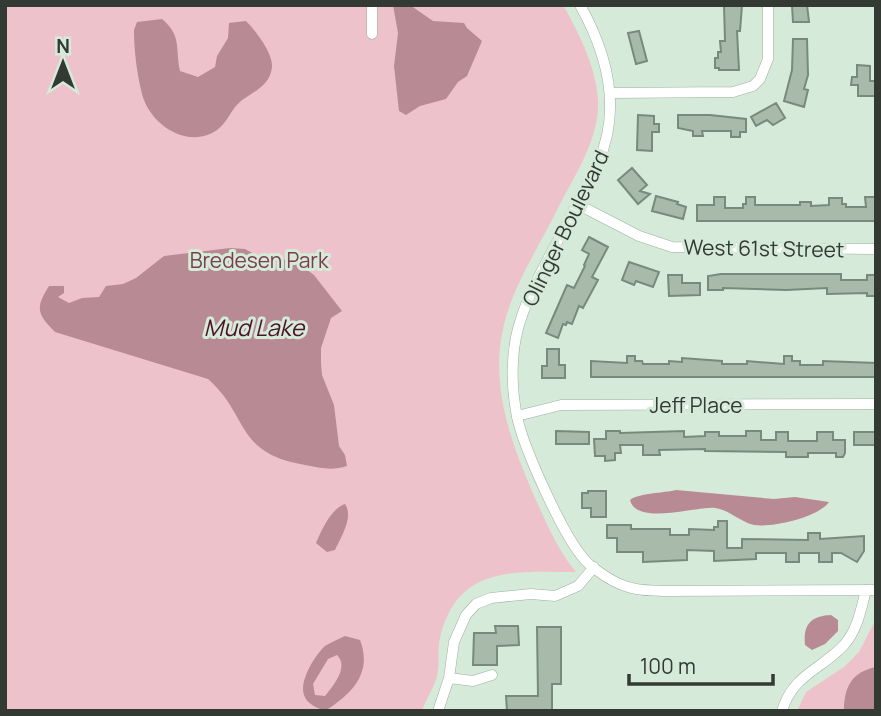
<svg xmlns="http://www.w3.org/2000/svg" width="881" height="716" viewBox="0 0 881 716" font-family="Manrope,sans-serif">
  <rect width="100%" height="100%" fill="#d6ead9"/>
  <path fill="#eec2cb" d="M5,5H562L566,10C581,38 596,68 598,100C600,138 575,175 558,208C540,245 511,289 503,329C490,388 512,445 535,498C547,524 557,549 576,572C516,572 457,564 440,638C437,650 440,664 437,676C434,688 426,699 422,711H5Z
    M876,619V711H797L806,692L844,667L859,652Z"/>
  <path fill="#b88a94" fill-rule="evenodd" d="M393,5H410L433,21L464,23L467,28L482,41L467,76L458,82L446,99L420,106L406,115L399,111L394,66L398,33Z
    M162,19C182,36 175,47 180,71L198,77L215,67L217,56L228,38L229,23L246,21C256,31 273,53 272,67C270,86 254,91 241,101C231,109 228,122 217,130C188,150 150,125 142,94C137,74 134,51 134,30L137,22Z
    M230,248L245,249L258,256L295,261L314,275L342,311L331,318L321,348V363L322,375L334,405L339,446L345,455L347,466C332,471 320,468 305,465C234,453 250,416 208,379L55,332C37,314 35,308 49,286H64V293L58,297L69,303L82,298L99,297L106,286L123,284L136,278L164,256Z
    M676,490L774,499L795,497L829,502C819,517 772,528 754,525C740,522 730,510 715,508C697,506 636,526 630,500C638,493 665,493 676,490Z
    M345,504C354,517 341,537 335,550L327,552L316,543C322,529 331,509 345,504Z
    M831,615L838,620V631L825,644L812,650L805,645C803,624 811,616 831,615Z
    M345,636L360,640C373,674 351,694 325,711C317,708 307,704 304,695C299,681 315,655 325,646C331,642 339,639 345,636ZM337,655C349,667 334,685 325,696L315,695L313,684L328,659Z
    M876,667V711H844C844,688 851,672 876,667Z"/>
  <path fill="#a8bbab" stroke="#788a7b" stroke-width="2" d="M724,5H742L740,31H737L739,70H719V68H715V58H718V52H721L720,41H725Z
    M792,5H807L809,22H793Z
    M639,31L647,61L636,64L628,33Z
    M793,39H807L808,75L804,89L808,90L804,107L784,101L792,70Z
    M857,65L870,66V81H876V96H858V85H851L852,77H857Z
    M776,103L785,118L773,125L767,120L756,126L751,117Z
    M638,115L654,116V124H659V132H652V151L637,150Z
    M678,115H710L746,119V132H740V137H731V131H702L703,136H693V131L678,128Z
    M632,168L647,185L640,191L650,194L638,204L618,180Z
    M656,196L678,202L677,204L686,207L683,219L652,211Z
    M714,197H725V208H743V204H746V197H755V205H800V202H811V206L829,205V198H842V204H846V207H866L865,197H876V221H697V205H714Z
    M589,237L608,247L592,277L598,280L583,308L579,306L572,324L567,322L566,325L563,324L558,338L546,333L567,285L574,288L585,266L584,265L589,254L582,250Z
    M629,262L659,272L653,287L636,281L634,285L622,280Z
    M721,274H841V280H867V275H876V296H867V293L827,294V288L786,290L723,288V290H708V276Z
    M668,275H682V283H700V295L669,296Z
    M547,349H559V365H565V378H542V366H547Z
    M627,356H635V361H642L643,364H669V361L682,362V358L722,361V364H747V361L784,364V356H792V361H800V365H823V361L876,363V377H591V361L627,363Z
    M556,431L589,432V444H556Z
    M606,431H620V433L684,431V437L705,436V432H719V436H746V431H761V440H776V432H788V441H817V432H833V440H845V453L843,457H836V453H808V457H786V452L705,451V449L659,450L660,455H643V445H620L621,453H615V460L605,461V456H595L594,439H606Z
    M854,432H876V445H854Z
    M588,491H606V517H591V508H582V493H588Z
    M718,521H727V548H742V539L808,540V533H820V539L864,536V551L857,562L841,553H832V562H819V553H799V562H786V553H756V559L714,561V551L687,550V560L643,562V552H617V538H607V525H631V529H670V535H689V529L714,530V527H718Z
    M495,626H518L519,645L497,646V665H473L474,633H496Z
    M537,627H561V684H552V711H507L506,696H538Z"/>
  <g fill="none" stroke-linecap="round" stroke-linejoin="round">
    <g stroke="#9daf9f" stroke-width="11">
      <path id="minor" d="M580,5C608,55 622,109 598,163C584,190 570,217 556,244C540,274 523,304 516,337C511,363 512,391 517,417C524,448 566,545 590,565C601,574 618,585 632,588C641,591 653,590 664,591L876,590
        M372,34V5
        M611,93L733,92L753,86L760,79L768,59V5
        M577,204L639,236L672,247L876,249
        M517,416L561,405L876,404
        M449,678L473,681L492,675
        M438,711L449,678L454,642L466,615L476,604L491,598L531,594L555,596L578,586L594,567
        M782,711C793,674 821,670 844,645C858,629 861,609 866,590"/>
    </g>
    <use href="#minor" stroke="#fff" stroke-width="10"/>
  </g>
  <g text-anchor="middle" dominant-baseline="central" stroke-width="6" stroke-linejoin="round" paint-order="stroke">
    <g font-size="21" fill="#323a33" stroke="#d6ead9">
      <text transform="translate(565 228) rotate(-64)">Olinger Boulevard</text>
      <text transform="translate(764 248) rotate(1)">West 61st Street</text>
      <text x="696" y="405">Jeff Place</text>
    </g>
    <g font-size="21" fill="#7b3e4e" stroke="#d6ead9">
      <text x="259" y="260">Bredesen Park</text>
    </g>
    <g font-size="23" font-style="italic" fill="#4c1326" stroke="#d6ead9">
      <text x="254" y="327">Mud Lake</text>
    </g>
  </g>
  <rect width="881" height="716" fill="none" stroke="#323a33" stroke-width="14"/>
  <g transform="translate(63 63)" stroke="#d6ead9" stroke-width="5" paint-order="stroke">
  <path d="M0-5L12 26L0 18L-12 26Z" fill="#323a33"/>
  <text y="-10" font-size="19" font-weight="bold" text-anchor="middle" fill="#323a33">N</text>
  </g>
  <path d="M629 674v10h144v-10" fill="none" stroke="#323a33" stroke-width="3.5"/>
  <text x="640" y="674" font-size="21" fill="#323a33" stroke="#d6ead9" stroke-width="5" paint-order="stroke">100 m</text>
</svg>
